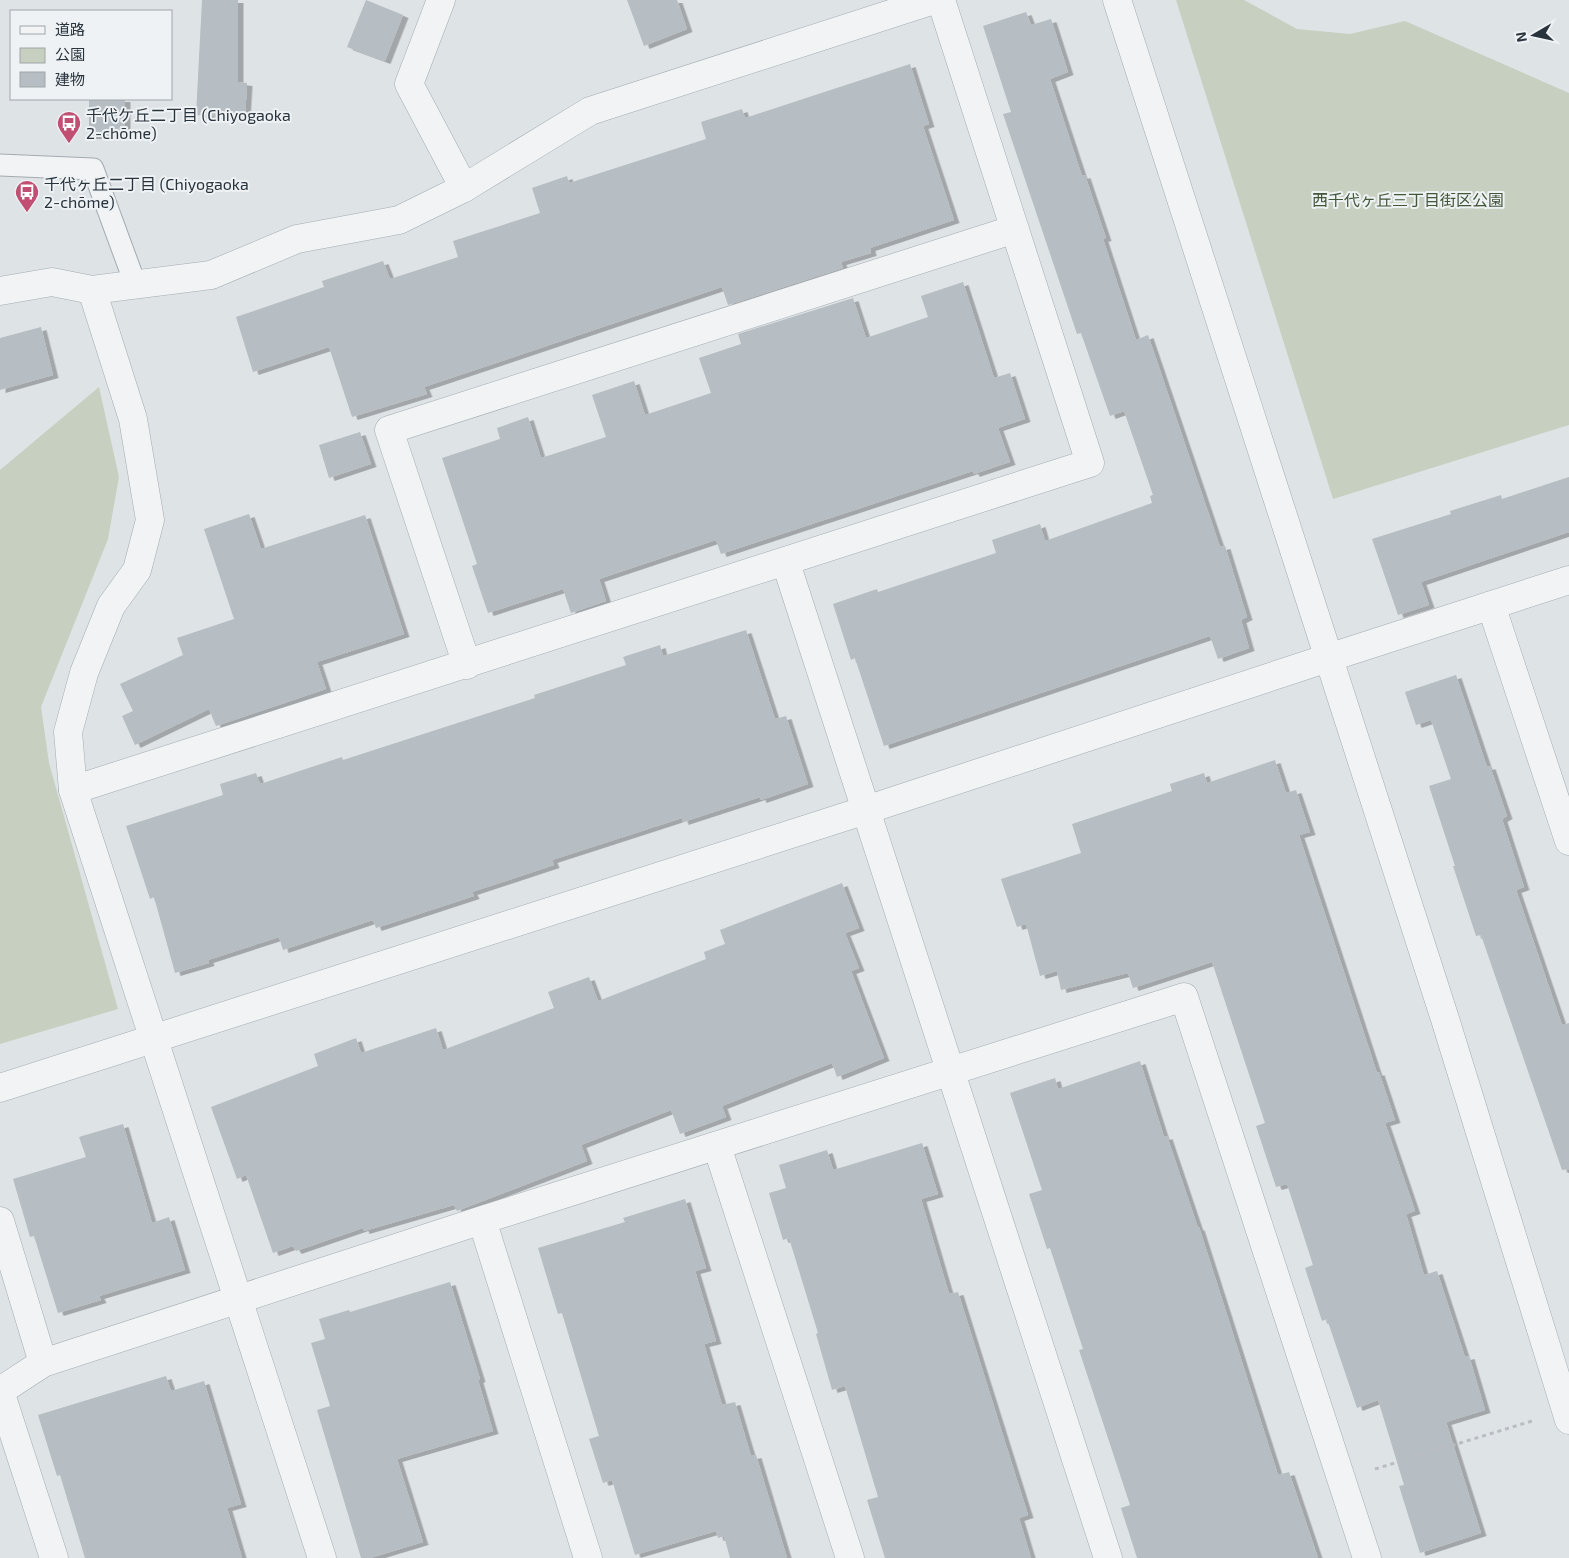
<svg xmlns="http://www.w3.org/2000/svg" width="1569" height="1558" viewBox="0 0 1569 1558" font-family="'Exo 2','Noto Sans JP',sans-serif">
  <defs>
    <filter id="shadow"><feDropShadow dx="5.5" dy="3" stdDeviation="0" flood-color="#0004"/></filter>
  </defs>
  <rect width="100%" height="100%" fill="#dee3e6"/>
  <path fill="#c7d0c0" d="M1176,0H1244L1297,29L1350,34L1405,21L1569,93V425L1333,499Z
    M99,387L119,477L108,539L41,707L49,763L118,1009L0,1044V470Z"/>
  <path fill="#b6bdc3" filter="url(#shadow)" d="M202,0H238V82L247,83L245,118L196,115Z
    M366,0L403,15L385,61L347,47Z
    M627,0H677L687,29L644,46Z
    M1026,12L1031,25L1051,19L1068,72L1050,79L1082,176L1085,175L1106,238L1103,239L1136,340L1148,335L1220,547L1225,546L1247,617L1241,620L1249,648L1218,659L1210,636L884,746L855,658L851,660L833,604L877,589L878,592L996,553L992,540L1040,524L1045,541L1152,503L1150,496L1153,495L1124,411L1110,416L1081,333L1077,334L1003,114L1011,112L983,26Z
    M910,64L929,124L923,126L954,220L870,248L871,253L841,262L843,268L728,305L722,287L424,387L427,394L352,417L329,347L253,372L236,317L324,287L322,281L383,261L390,279L458,257L453,241L540,213L532,188L567,176L569,183L706,139L701,122L742,109L745,118Z
    M89,99H125V136H89Z
    M963,282L994,378L1010,373L1025,419L998,428L1010,462L974,474L973,471L721,554L716,540L599,579L606,601L571,613L563,589L488,613L472,566L477,564L442,458L500,439L497,428L528,417L541,458L606,437L592,395L634,381L645,415L711,393L699,358L741,344L738,334L853,298L866,338L928,317L921,296Z
    M41,327L53,375L0,390V338Z
    M360,432L371,464L329,478L319,445Z
    M1569,477V532L1421,582L1429,605L1398,615L1372,539L1451,514L1450,511L1501,495L1502,499Z
    M249,514L261,549L365,515L404,634L317,662L326,689L216,726L209,709L135,745L122,716L133,711L120,684L183,655L177,638L234,619L204,529Z
    M746,630L775,719L786,716L808,784L761,800L760,797L683,822L682,818L552,860L554,865L472,892L474,896L376,928L373,920L283,950L279,937L208,960L209,963L175,973L154,897L150,899L126,826L223,795L220,784L256,773L260,784L342,757L343,760L535,698L534,695L626,665L623,657L660,645L663,656Z
    M1456,675L1487,767L1490,766L1507,816L1502,819L1524,887L1516,890L1562,1025L1569,1023V1169L1562,1170L1481,935L1476,936L1453,866H1455L1429,786L1451,779L1431,720L1416,725L1405,692Z
    M1275,760L1286,793L1296,790L1310,832L1299,835L1377,1073L1379,1072L1395,1120L1385,1123L1415,1211L1406,1214L1424,1275L1437,1271L1465,1357L1469,1356L1485,1410L1446,1422L1481,1533L1420,1553L1399,1486L1404,1485L1378,1400L1357,1408L1327,1319L1322,1321L1305,1268L1313,1265L1287,1184L1276,1187L1256,1126L1265,1123L1212,962L1133,988L1128,973L1061,990L1057,971L1040,976L1026,924L1017,927L1001,879L1081,853L1072,824L1172,791L1170,784L1204,773L1207,783Z
    M842,883L859,928L845,933L859,968L851,971L884,1058L837,1077L832,1063L722,1106L726,1117L680,1134L671,1110L581,1145L587,1161L457,1211L454,1205L364,1231L363,1228L296,1251L293,1246L273,1253L246,1175L237,1179L211,1107L318,1066L314,1054L356,1038L361,1053L436,1028L443,1050L554,1008L548,992L589,977L598,1001L706,959L704,952L725,944L720,930Z
    M1140,1061L1164,1137L1167,1136L1198,1228L1199,1227L1278,1475L1289,1472L1318,1558H1137L1121,1508L1130,1505L1079,1350L1083,1349L1050,1248L1047,1249L1029,1194L1042,1190L1010,1093L1055,1078L1058,1089Z
    M123,1124L152,1223L169,1217L185,1270L99,1296L101,1300L58,1313L34,1236L30,1237L13,1179L86,1157L79,1137Z
    M922,1143L938,1194L921,1199L949,1294L958,1292L1028,1515L1019,1518L1031,1558H885L867,1500L878,1497L845,1386L832,1390L816,1334L818,1333L789,1238L783,1240L769,1193L786,1188L779,1165L827,1150L833,1170Z
    M685,1199L706,1268L695,1271L716,1341L704,1344L722,1405L735,1402L751,1456L756,1455L787,1558H730L724,1536L718,1538L716,1531L635,1555L612,1480L603,1483L589,1439L599,1436L562,1313L558,1314L538,1248L625,1222L623,1218Z
    M450,1282L480,1379L478,1380L493,1431L397,1459L423,1542L370,1558H361L317,1410L330,1406L311,1343L325,1339L319,1319L349,1310L350,1312Z
    M166,1376L171,1391L204,1381L241,1504L227,1508L242,1558H85L60,1475L57,1476L38,1415Z"/>
  <g fill="none" stroke-linecap="round" stroke-linejoin="round">
    <g stroke="#a4abb0" stroke-width="23">
      <path id="service" d="M0,165L93,169L136,286"/>
    </g>
    <g stroke="#a4abb0" stroke-width="29">
      <path id="minor" d="M441,0L409,84L464,188
        M786,563L1108,1558
        M1491,605L1569,841
        M1328,658L1569,580
        M467,665L389,430L1015,229
        M73,790L1090,463L941,0
        M717,1146L850,1558
        M482,1220L588,1558
        M0,1221L43,1363
        M0,1391L43,1363L482,1220L1184,997L1367,1558
        M0,1391L54,1558"/>
    </g>
    <g stroke="#a4abb0" stroke-width="29">
      <path id="tertiary" d="M1117,0L1445,1019L1569,1420
        M92,290L133,419L150,520L137,570L111,606L84,673L68,732L73,790L322,1558
        M0,291L52,282L92,290L211,275L297,239L399,220L464,188L590,111L934,0
        M0,1088L866,810L1328,658"/>
    </g>
    <path stroke="#b9bdc1" stroke-width="3" stroke-dasharray="4 4" stroke-linecap="butt" d="M1375,1469L1532,1421"/>
    <use href="#service" stroke="#f1f3f5" stroke-width="21"/>
    <use href="#minor" stroke="#f1f3f5" stroke-width="28"/>
    <use href="#tertiary" stroke="#f1f3f5" stroke-width="28"/>
  </g>
  <defs>
    <g id="bus-pin" transform="scale(1.25)"><path d="M0 17L-7.5 6A9.5 9.5 0 1 1 7.5 6Z" fill="#c14e73" stroke="#eef2f4"/><path d="M-5-6H5V4H4V6H2V4H-2V6H-4V4H-5ZM-3.5-4V0h7V-4ZM-3.5 1.2v1.5H-2V1.2ZM2 1.2v1.5H3.5V1.2Z" fill="#fff"/></g>
  </defs>
  <g fill-rule="evenodd">
    <use href="#bus-pin" x="69" y="123"/>
    <use href="#bus-pin" x="27" y="192"/>
  </g>
  <g text-anchor="middle" dominant-baseline="central" stroke-width="4" stroke-linejoin="round" paint-order="stroke">
    <g font-size="16" fill="#29333c" stroke="#eef2f4" text-anchor="start">
      <text x="86" y="114">千代ケ丘二丁目 (Chiyogaoka<tspan x="86" dy="18">2-chōme)</tspan></text>
      <text x="44" y="183">千代ヶ丘二丁目 (Chiyogaoka<tspan x="44" dy="18">2-chōme)</tspan></text>
    </g>
    <g font-size="16" fill="#435638" stroke="#eef2f4">
      <text x="1408" y="199">西千代ヶ丘三丁目街区公園</text>
    </g>
  </g>
  <rect x="10" y="10" width="162" height="90" fill="#eef2f4" stroke="#9fa6aa"/>
  <rect x="20" y="26" width="25" height="8" fill="#f1f3f5" stroke="#9fa6aa"/>
  <text x="55" y="35" font-size="15" fill="#29333c">道路</text>
  <rect x="20" y="48" width="25" height="15" fill="#c7d0c0" stroke="#9fa6aa"/>
  <text x="55" y="60" font-size="15" fill="#29333c">公園</text>
  <rect x="20" y="72" width="25" height="15" fill="#b6bdc3" stroke="#9fa6aa"/>
  <text x="55" y="85" font-size="15" fill="#29333c">建物</text>
  <g transform="translate(1534 35) rotate(261)" stroke="#eef2f4" stroke-width="4" paint-order="stroke">
  <path d="M0-4L9 19L0 12L-9 19Z" fill="#29333c"/>
  <text y="-8" font-size="14" font-weight="bold" text-anchor="middle" fill="#29333c">N</text>
  </g>
</svg>
